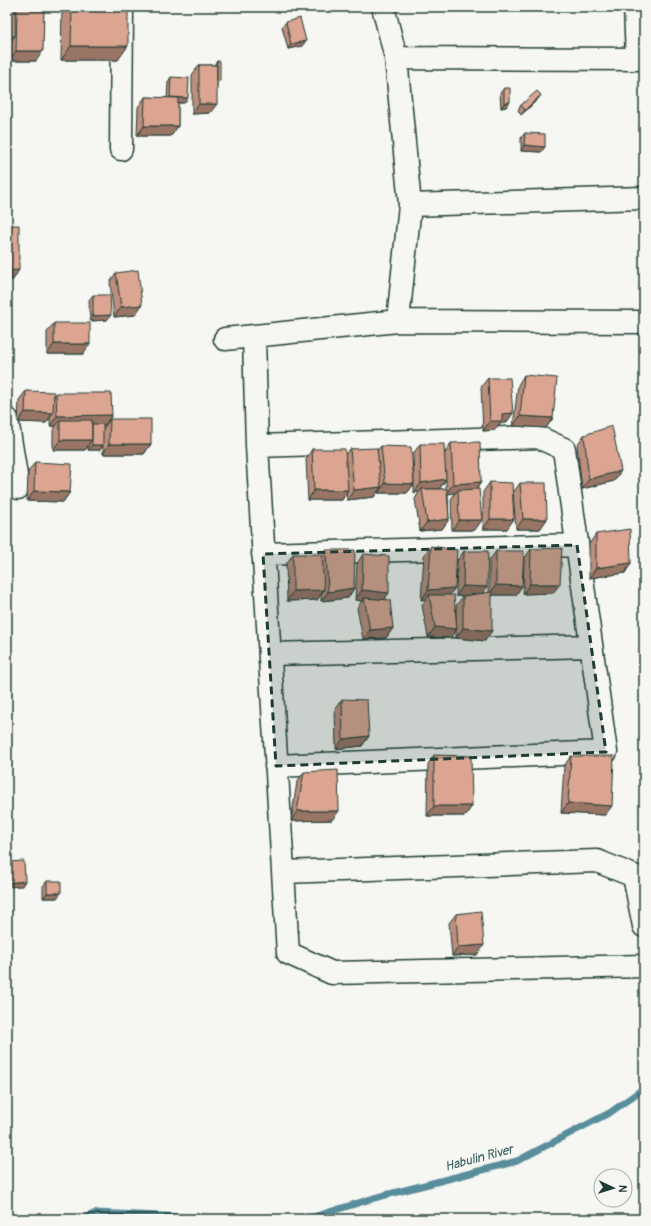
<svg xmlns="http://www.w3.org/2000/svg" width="651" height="1226" viewBox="0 0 651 1226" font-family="Pangolin,sans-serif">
  <rect width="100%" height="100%" fill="#f6f6f2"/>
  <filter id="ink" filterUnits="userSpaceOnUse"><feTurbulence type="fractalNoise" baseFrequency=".025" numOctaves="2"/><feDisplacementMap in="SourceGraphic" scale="8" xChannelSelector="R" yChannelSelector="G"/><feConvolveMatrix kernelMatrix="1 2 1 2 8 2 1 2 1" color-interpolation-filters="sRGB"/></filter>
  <g filter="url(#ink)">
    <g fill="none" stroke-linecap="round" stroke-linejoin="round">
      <path stroke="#598d9b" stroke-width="7" d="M83,1219L96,1213L222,1219
        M307,1219L374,1198L517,1161L611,1112L644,1088"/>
      <g stroke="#1f3d34" stroke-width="25">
        <path id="minor" d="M383,7L396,58L410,205L398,321
          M635,7L637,59
          M396,58L644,59
          M121,149L122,7
          M410,205L644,198
          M254,337L257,446L288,953L332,973L644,966
          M225,339L398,321L644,322
          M7,419L18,488
          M257,446L538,437L564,449L606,752L276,766
          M263,554L577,545
          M270,654L591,646
          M283,872L597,861L634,876L644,926"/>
      </g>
      <use href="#minor" stroke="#f6f6f2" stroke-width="22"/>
    </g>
    <path fill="#bc8e7d" stroke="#1f3d34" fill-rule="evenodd" d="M7,7H44L36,61H10V44L8,45H7Z
      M62,7H128L118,60H61Z
      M286,22L302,46L288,49L282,27Z
      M217,61V86L210,113L192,114V75L199,65H214Z
      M171,77L184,103H178V126L171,136H137L138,107L145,97L167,98L168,82Z
      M504,88L506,107L501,108L500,93Z
      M541,95L537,100L521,115L518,110L521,105Z
      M525,133L541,152L521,151V138Z
      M116,273L135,315L114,317L110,282Z
      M93,295L107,320L90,321L89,300Z
      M54,323L83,354H47V332Z
      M524,375L553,418L546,428L513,426L518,385Z
      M488,378L513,413L506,423H500L495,430L483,431L481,387Z
      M26,391L54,397L56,393L112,415L105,425H103V429L110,419L151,444L144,454H103V446L100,450H88V446L85,450H53V430L56,426H50V418L46,423L18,422L19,400Z
      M584,435L614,481L582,489L577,445Z
      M451,443L481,482L477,489L475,530H452L451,499L455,493L448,494L449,519L442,529L420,531L415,499L419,492L414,493V484L407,493H378V491L374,497L347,500L346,493L342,500H308L306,459L312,449L346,454L350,449L377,451L381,446L414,483L413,454L420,444L445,453ZM446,480V489H439Z
      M35,462L70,492L63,502L27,501L28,472Z
      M490,482L507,529H483V492Z
      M520,483L547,519L540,529H516L513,493Z
      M596,534L631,563L625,573L589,578V544Z
      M431,546L455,588L449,595L456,620V606L463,596H456L457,561L464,551L487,587L483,594L489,593V561L496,551L516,595H492L485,641L456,638V630L450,638L428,637L422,605L426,599L421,600L424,555Z
      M531,549L553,593L523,594L524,559Z
      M326,550L354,588L348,598L321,601V594L317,600L287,601L286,564L293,554L322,556Z
      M363,554L385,599L393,628L386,638L363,639L357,608L362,601L355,600L357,564Z
      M342,699L369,736L362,746L336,749L335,709Z
      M434,755L472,806L465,816H427L428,764Z
      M571,756L605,815L561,813L564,766Z
      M304,772L332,820L291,821L297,782Z
      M47,881L57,898H43V886Z
      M456,914L477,955L452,956L449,923Z"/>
    <path fill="#997466" stroke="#1f3d34" d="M7,36H15L8,45H7Z
      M306,41L302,46L288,49L291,44Z
      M71,46H128L118,60H61Z
      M16,51H43L36,61H9Z
      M541,95L537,100L521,115L525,110Z
      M170,97L188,98L184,103L166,102Z
      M510,102L506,107L501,108L504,103Z
      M199,104H217L210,113L192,114Z
      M144,126H178L171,136H137Z
      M524,145L545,147L541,152L521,151Z
      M7,184H11L7,189Z
      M19,270L13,280H7V271Z
      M142,305L135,315L114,317L121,307Z
      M111,315L107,320L90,321L93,316Z
      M54,344H90L83,354H47Z
      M25,412L53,413L46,423L18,422Z
      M513,413L506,423H500L495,430L483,431L490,421L502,414Z
      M112,415L105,425H92L60,420L56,426H50L57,416Z
      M520,416L553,418L546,428L513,426Z
      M60,440H92L85,450H53Z
      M109,444H151L144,454H103Z
      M92,445H103L100,450H88Z
      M621,471L614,481L582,489L589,479Z
      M446,479L439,489H422L419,492L414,493L421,483Z
      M481,482L474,492L458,490L455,493L446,494L453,484Z
      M385,483L414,484L407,493H378Z
      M381,487L374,497L347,500L354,490Z
      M314,490H348L342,500H308Z
      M34,491L70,492L63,502L27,501Z
      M449,519L442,529L420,531L427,522Z
      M490,519H514L507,529H483Z
      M523,519H547L540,529H516Z
      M459,520H482L475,530H452Z
      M631,563L625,573L589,578L596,568Z
      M530,584H560L553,593L523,594Z
      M496,585L522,586L516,595H489Z
      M463,586L487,587L480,597L456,596Z
      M354,588L348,598L321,601L328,592Z
      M455,588L448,597L429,595L426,599L421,600L428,590Z
      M324,590L317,600L287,601L293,591Z
      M362,590L389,593L382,603L364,598L362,601L355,600Z
      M435,627L457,629L450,638L428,637Z
      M393,628L386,638L363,639L370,630Z
      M463,628L492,631L485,641L456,638Z
      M369,736L362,746L336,749L343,739Z
      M568,803L612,806L605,815L561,813Z
      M434,806H472L465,816H427Z
      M297,811H339L332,820L291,821Z
      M25,881L22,886L7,887V883Z
      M47,893H61L57,898H43Z
      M484,945L477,955L452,956L458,947Z"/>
    <path fill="#dba591" stroke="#1f3d34" d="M7,7H15V36H7Z
      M17,7H44L43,51H16Z
      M72,7H128V46H71Z
      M300,18L306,41L291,44L286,22Z
      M7,46H11L9,68H7Z
      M217,61H220V81H217Z
      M199,65H217V104H199Z
      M171,77L189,78L188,98L170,97Z
      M504,88H510V102L504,103Z
      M537,91L541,95L525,110L521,105Z
      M145,97L178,98V126H144Z
      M7,131H9L8,145H7Z
      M525,133L545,134V147L524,145Z
      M7,172L11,173V184H7Z
      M7,225H19V270L7,271Z
      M138,270L142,305L121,307L116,273Z
      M93,295H110L111,315L93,316Z
      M54,323H90V344H54Z
      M524,375L557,378L553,418L520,416Z
      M488,378H510L513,413L502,414V421H490Z
      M26,391L54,392L53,413L25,412Z
      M56,393H111L112,415L57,416Z
      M110,419H151V444H109Z
      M60,420H92V440H60Z
      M92,424H103V445H92Z
      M612,426L621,471L589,479L584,435Z
      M480,442L481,482L453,484L451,443Z
      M420,444H444L446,479L421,483Z
      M381,446L411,447L414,484L385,483Z
      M377,448L381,487L354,490L350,449Z
      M312,449H345L348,490H314Z
      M35,462L72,464L70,492L34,491Z
      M490,482L512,483L514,519H490Z
      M520,483H546L547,519H523Z
      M422,489H447L449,519L427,522Z
      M479,489L482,520H459L458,490Z
      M630,529L631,563L596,568V534Z
      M431,546L457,550L455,588L428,590Z
      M562,548L560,584H530L531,549Z
      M326,550H355L354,588L328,592Z
      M464,551H488L487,587L463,586Z
      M496,551H524L522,586L496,585Z
      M293,554H322L324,590L293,591Z
      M363,554L389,556V593L362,590Z
      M492,592V631L463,628V596Z
      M429,595H454L457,629L435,627Z
      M364,598L390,600L393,628L370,630Z
      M342,699L367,700L369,736L343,739Z
      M434,755L471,756L472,806H434Z
      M571,756H614L612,806L568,803Z
      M338,770L339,811H297L304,772Z
      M24,861L25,881L7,883V862Z
      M47,881H61V893H47Z
      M481,911L484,945L458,947L456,914Z"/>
  </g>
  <path fill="#1f3d34" fill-opacity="0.2" stroke="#1f3d34" stroke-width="3" stroke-dasharray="8 5" stroke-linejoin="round" d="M577,545L606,752L276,766L263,554Z"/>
  <g text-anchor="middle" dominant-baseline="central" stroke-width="3" stroke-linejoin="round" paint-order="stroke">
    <g font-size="13" font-style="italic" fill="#375e5f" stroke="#f6f6f2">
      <text transform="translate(479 1158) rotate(-15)">Habulin River</text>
    </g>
  </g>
  <rect width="651" height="1226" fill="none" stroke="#f6f6f2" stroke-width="24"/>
  <rect x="12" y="12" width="627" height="1202" fill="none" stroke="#1f3d34" stroke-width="1.5" filter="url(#ink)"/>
  <g transform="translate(613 1188) rotate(94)"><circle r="19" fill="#f6f6f2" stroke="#a0aca6"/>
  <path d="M0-3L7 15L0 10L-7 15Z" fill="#1f3d34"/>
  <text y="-6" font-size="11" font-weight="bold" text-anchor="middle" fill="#1f3d34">N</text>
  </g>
</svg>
